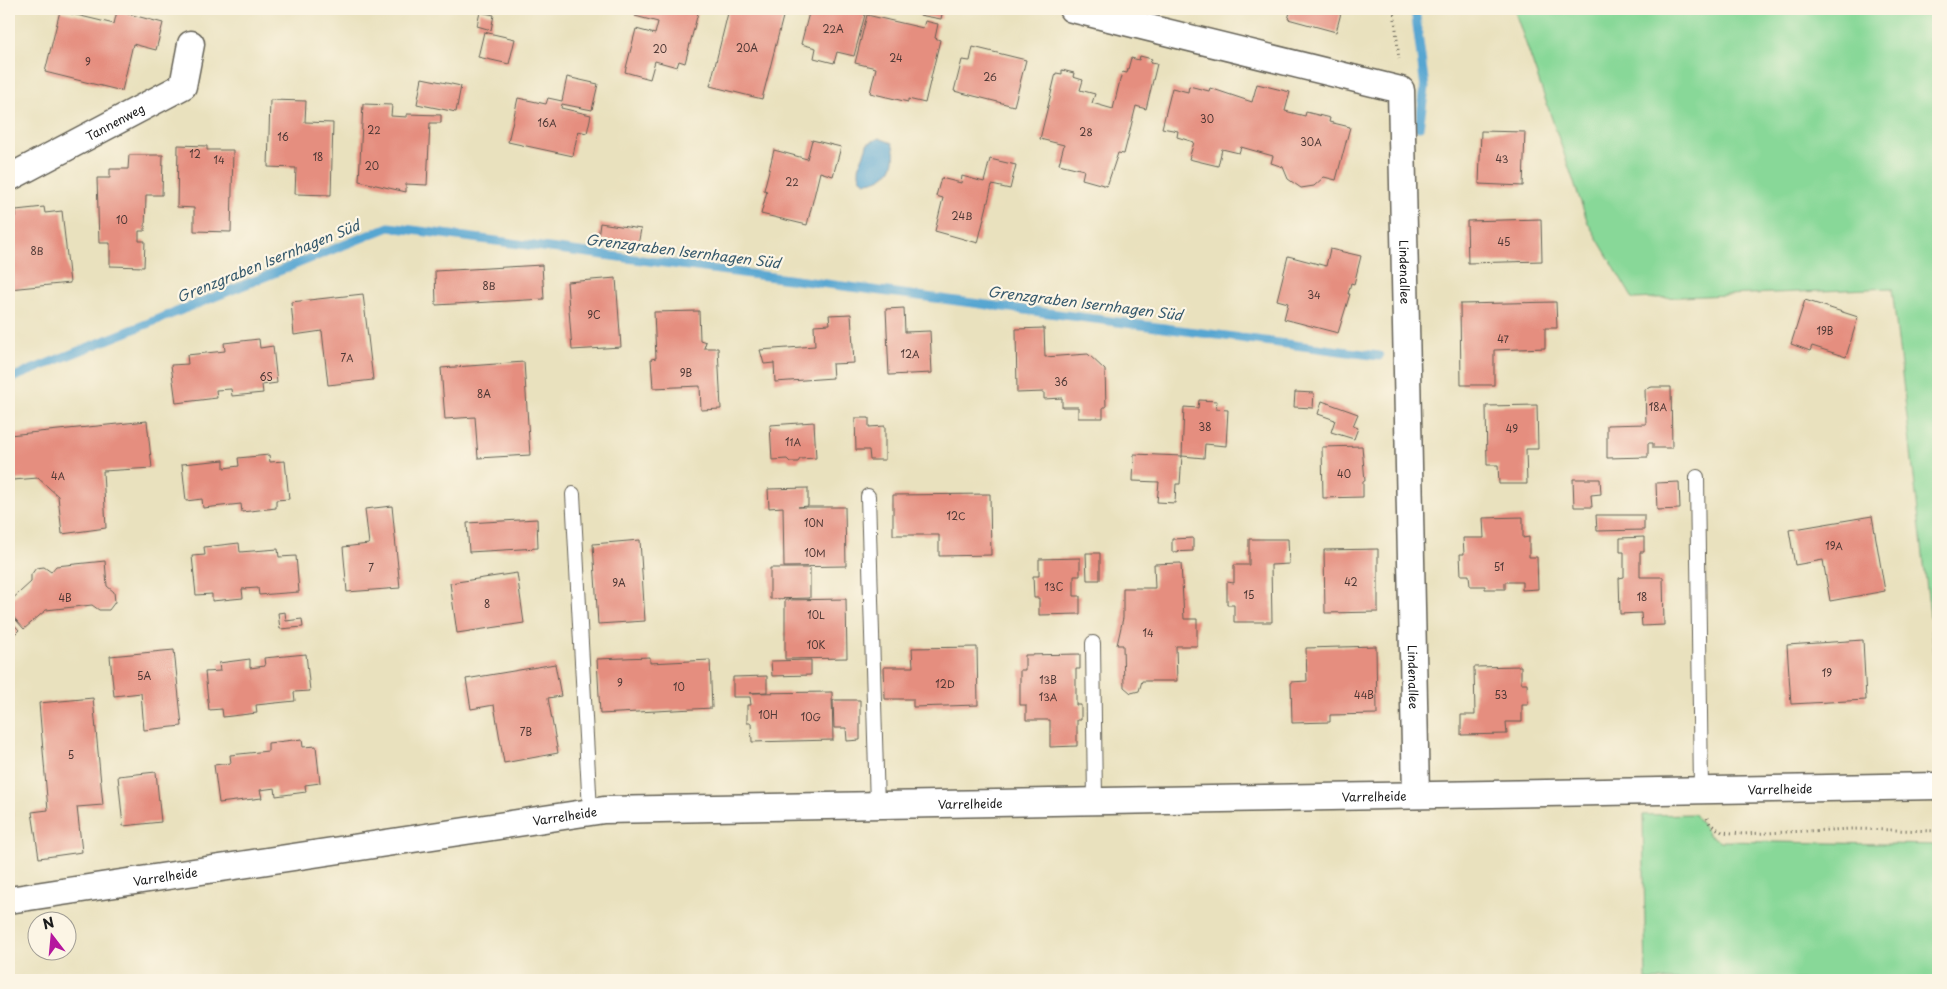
<svg xmlns="http://www.w3.org/2000/svg" width="1947" height="989" viewBox="0 0 1947 989" font-family="'Playpen Sans',sans-serif">
  <rect width="100%" height="100%" fill="#fcf5e5"/>
  <filter id="ink" filterUnits="userSpaceOnUse"><feTurbulence type="fractalNoise" baseFrequency=".02" numOctaves="2"/><feDisplacementMap in="SourceGraphic" scale="10" xChannelSelector="R" yChannelSelector="G"/><feConvolveMatrix kernelMatrix="1 2 1 2 8 2 1 2 1" color-interpolation-filters="sRGB"/></filter>
  <filter id="wash" filterUnits="userSpaceOnUse"><feTurbulence type="fractalNoise" baseFrequency=".0096" numOctaves="4" result="noise"/><feDisplacementMap in="SourceGraphic" scale="20" xChannelSelector="R" yChannelSelector="G"/><feGaussianBlur stdDeviation="1.12" result="paint"/><feColorMatrix in="noise" values="0 0 0 0 0 0 0 0 0 0 0 0 0 0 0 0 0 1.4 0 .05"/><feComposite in="paint" operator="in"/></filter>
  <g filter="url(#wash)">
    <rect width="100%" height="100%" fill="#e9e1be"/>
    <path fill="#88d898" stroke="#527a5a" d="M1514,9H1938V684L1892,288L1633,299L1588,223Z
      M1695,814L1709,835L1720,841L1938,845V980H1646L1643,815Z"/>
    <path fill="#57a6d1" stroke="#3a6176" d="M879,138L892,143C900,165 887,181 865,182L860,178C856,164 865,157 867,144Z"/>
    <g fill="none" stroke-linecap="round" stroke-linejoin="round">
      <path stroke="#57a6d1" stroke-width="9" d="M1415,9L1425,88L1419,127
        M9,379L389,227L1379,356"/>
    </g>
    <g id="blocks">
      <path fill="#e58e7f" d="M637,9H699L685,63L679,61L677,67L655,61L650,79L625,72L636,29L655,34L658,22L635,16Z
        M729,9H785L762,99L710,86Z
        M810,9H856L866,11L854,56L837,52L834,63L814,58L816,48L801,44Z
        M920,9H943L941,19L919,15Z
        M1291,9H1342L1336,32L1288,19Z
        M60,11L114,24L117,11L163,23L156,50L133,44L122,91L45,72Z
        M480,12L494,15L491,30L477,26Z
        M867,15L923,28L925,21L938,24L935,38L940,40L925,103L908,99V102L870,93L876,68L855,63Z
        M484,32L515,39L509,64L478,57Z
        M973,47L1026,60L1014,106L954,91L962,60L970,61Z
        M1140,56L1152,59L1150,63L1157,64L1146,109L1136,106L1124,154L1118,153L1107,186L1082,179L1084,170L1059,164L1064,145L1040,139L1056,73L1062,74V70L1074,73L1073,77L1083,80L1080,90L1095,94L1092,103L1113,109L1122,72L1127,73L1131,58L1139,60Z
        M567,77L598,84L592,110L562,104L561,108L591,115L587,133L578,131L573,156L508,142L518,98L546,104L548,98L562,101Z
        M422,78L461,86L456,112L417,104Z
        M1257,84L1290,92L1285,111L1305,116L1306,112L1330,118L1329,122L1350,127L1336,180L1324,177L1314,186L1301,188L1288,179L1283,167L1271,163L1273,156L1241,147L1239,153L1222,149L1218,166L1189,159L1194,142L1177,137L1178,131L1162,128L1172,88L1188,92L1189,86L1209,91L1210,88L1252,102Z
        M270,100L306,101L305,122L333,123L331,195L295,194L296,168L268,167Z
        M363,104L392,105L391,116L407,117V114L441,115V123H430L427,185L406,184V192L359,181Z
        M1481,131L1525,132L1523,186L1479,184Z
        M812,140L841,147L833,176L820,172L807,225L761,214L767,191L764,190L774,150L807,159Z
        M178,145L207,146V150H233L231,232L194,231V208L177,207Z
        M129,155H163L162,195H146L145,231H139V241H145L144,267L110,266V243H99L97,178H110V169H128Z
        M990,159L1016,165L1010,189L992,185L978,243L935,231L943,198L936,196L941,178L961,183L962,176L984,182Z
        M44,207L45,213L62,211L70,283L9,289V216H16V210Z
        M1541,219L1542,261L1468,263L1467,221Z
        M600,223L641,229L638,245L598,239Z
        M1330,249L1361,256L1354,284L1351,283L1348,294H1350L1338,333L1284,319L1288,303L1277,300L1288,256L1326,266Z
        M542,265L544,299L436,305L435,271Z
        M616,278L621,347L572,350L567,282Z
        M363,294L373,380L328,385L322,331L294,335L291,302Z
        M1805,300L1858,317L1846,357L1812,346L1810,351L1791,344Z
        M1556,302L1557,328H1545V348L1494,350V385H1461L1460,304Z
        M904,308L905,332L930,331L932,373L889,375L886,309Z
        M699,311L700,340L706,342L704,348H718L721,409L701,410L700,386L653,388L651,359L656,358L654,312Z
        M851,314L854,363L832,364L833,378L775,382L774,363L764,364L760,350L815,346L814,325L830,324L829,315Z
        M1044,328L1045,357L1088,354L1105,370L1106,407H1103V418H1078V407H1062V398L1044,399V392L1017,393L1016,329Z
        M259,339L260,348L273,346L277,383L262,385L263,393L232,396L231,389L216,390L217,398L176,403L171,365L188,364L187,355L225,351L224,343Z
        M524,362L530,455L478,458L475,417L445,419L441,368Z
        M1652,387H1671L1672,448H1653V443H1648V457L1607,458V425L1646,424L1645,389Z
        M1295,392L1314,393L1313,408L1294,407Z
        M1199,400L1217,401L1216,409L1228,410L1226,446L1205,444L1204,458L1182,456L1184,407L1198,408Z
        M1322,401L1358,414L1353,426L1358,428L1354,439L1331,432L1335,420L1318,414Z
        M1537,405L1538,449H1526L1527,484H1499L1498,465H1487L1486,406Z
        M855,418H869V427L885,426V460H870L869,450H856Z
        M147,421L152,468L103,471L106,528L62,534L58,496L38,478L13,480L9,435Z
        M814,422L816,458L800,459L798,462H790L787,459L772,460L770,425Z
        M1362,446L1365,481H1363V497L1323,498L1322,447Z
        M1134,454L1182,456L1180,484H1176L1175,503L1157,502L1159,482L1133,481Z
        M269,455L270,462L285,461L289,499L276,500V508L242,512L241,504L203,508L202,499L186,501L182,464L224,460V468L239,466L238,458Z
        M1573,479H1600L1601,494L1591,495L1592,507H1574Z
        M1679,482L1680,509L1657,510L1656,483Z
        M808,488V506L798,507H845L846,566L784,567L783,507L769,508L768,489Z
        M990,494L991,555L939,556V535H893V495Z
        M392,506L400,588L347,592L343,547L369,544L365,509Z
        M1596,515H1644V530L1597,531Z
        M1872,516L1885,591L1830,601L1823,560L1795,565L1789,530Z
        M1523,517V538L1529,537V557H1537L1538,589L1522,590V582H1505V589H1485V586H1470L1469,575H1461L1460,554H1464L1463,538H1484L1483,518Z
        M537,519L538,548L469,552L467,523Z
        M1644,537V552H1640V577H1663L1664,625L1642,626L1641,613L1620,614L1619,578L1624,577V552H1620V538Z
        M1193,538V551L1172,552V539Z
        M1249,539H1288L1289,564L1271,565L1272,622H1234V605H1227V582L1234,583V565H1249Z
        M640,540L645,621L598,624L593,544Z
        M239,543L240,552L278,549L279,557L296,556L299,592L259,595L258,588L242,589L243,598L212,601V594L196,595L192,556L205,555L204,547Z
        M1378,549V612L1325,613L1324,550Z
        M1086,553H1100V580H1087Z
        M1080,558V576H1074V596H1080V614L1039,615V598H1034L1033,576H1039V559Z
        M105,561L107,586L114,592L115,602L109,610H99L92,605L46,610L24,629L9,612V602L31,582V575L36,568L44,567L51,572L56,566Z
        M1181,563L1184,619H1197V646H1176L1177,681H1142L1139,691L1131,693L1124,687L1123,645H1117L1123,618V588H1155L1154,564Z
        M770,568H810V598L770,599Z
        M517,573L524,623L457,633L450,583Z
        M846,599L847,658L785,659V600Z
        M285,612L286,621L302,619L303,627L280,629L278,613Z
        M9,619L19,630L9,640Z
        M1863,640L1866,700L1791,704L1787,645Z
        M1376,646L1377,714L1330,715V722L1292,723L1291,682L1307,681L1306,648Z
        M977,647L978,705L913,707V699H885L884,667H913L912,648Z
        M174,650L182,726L144,730L141,693L114,696L110,656Z
        M306,654L310,691L294,692L295,701L256,705L257,713L223,717L222,709L209,710L205,672L220,671L219,663L250,659V668L265,666L264,658Z
        M1080,654V669H1076V705H1081V720H1077V746L1050,747V720H1026V705H1020V670H1025V655Z
        M650,657V663L710,660L712,708L600,714L597,659Z
        M811,660V675L772,676L771,661Z
        M555,664L561,696L548,698L558,753L504,763L494,705L471,709L466,679Z
        M1521,666V683H1527L1528,705H1522V722H1506L1507,734L1461,735V715H1475L1474,667Z
        M767,676V692L750,693L832,692L833,740L752,742L751,723H747V705H751L750,697H733V677Z
        M93,698L103,805L77,807L82,852L39,858L32,812L48,810L39,703Z
        M833,700H860V740L847,741L846,728H834Z
        M302,739L303,747L316,746L320,783L305,785L306,792L276,796L275,788L260,790L262,798L219,803L214,765L231,763L230,755L268,751V743Z
        M156,772L161,822L123,826L118,776Z
        M9,785L14,822H9Z"/>
    </g>
  </g>
  <g filter="url(#ink)">
    <use href="#blocks" fill-opacity="0" stroke="#646155" stroke-width="1"/>
    <g fill="none" stroke-linecap="round" stroke-linejoin="round">
      <g stroke="#646155" stroke-width="16">
        <path id="lane" d="M1697,477L1701,790
          M573,494L590,811
          M868,496L877,806
          M1093,643L1095,801"/>
      </g>
      <g stroke="#646155" stroke-width="29">
        <g id="street">
          <path id="s1" d="M1072,9L1401,90L1416,795"/>
          <path id="s2" d="M9,178L183,86L191,44"/>
          <path id="s3" d="M9,900L604,810L1938,786"/>
        </g>
      </g>
      <path stroke="#646155" stroke-width="3" stroke-dasharray="1 4" stroke-linecap="butt" d="M1394,9L1399,59
        M1707,818L1710,824L1722,832L1743,834L1851,829L1938,831"/>
      <use href="#lane" stroke="#fff" stroke-width="14"/>
      <use href="#street" stroke="#fff" stroke-width="26"/>
    </g>
  </g>
  <g text-anchor="middle" dominant-baseline="central" stroke-width="4.5" stroke-linejoin="round" paint-order="stroke">
    <g font-size="10" fill="#4e3835">
      <text x="833" y="28">22A</text>
      <text x="747" y="47">20A</text>
      <text x="660" y="48">20</text>
      <text x="896" y="57">24</text>
      <text x="88" y="61">9</text>
      <text x="990" y="76">26</text>
      <text x="1207" y="118">30</text>
      <text x="547" y="122">16A</text>
      <text x="374" y="129">22</text>
      <text x="1086" y="131">28</text>
      <text x="283" y="136">16</text>
      <text x="1311" y="141">30A</text>
      <text x="195" y="153">12</text>
      <text x="318" y="156">18</text>
      <text x="1502" y="158">43</text>
      <text x="219" y="159">14</text>
      <text x="372" y="165">20</text>
      <text x="792" y="181">22</text>
      <text x="962" y="215">24B</text>
      <text x="122" y="219">10</text>
      <text x="1504" y="241">45</text>
      <text x="37" y="250">8B</text>
      <text x="489" y="285">8B</text>
      <text x="1314" y="294">34</text>
      <text x="594" y="314">9C</text>
      <text x="1825" y="330">19B</text>
      <text x="1503" y="338">47</text>
      <text x="910" y="353">12A</text>
      <text x="347" y="357">7A</text>
      <text x="686" y="372">9B</text>
      <text x="266" y="376">6S</text>
      <text x="1061" y="381">36</text>
      <text x="484" y="393">8A</text>
      <text x="1658" y="406">18A</text>
      <text x="1205" y="426">38</text>
      <text x="1512" y="428">49</text>
      <text x="793" y="441">11A</text>
      <text x="1344" y="473">40</text>
      <text x="58" y="475">4A</text>
      <text x="956" y="515">12C</text>
      <text x="814" y="522">10N</text>
      <text x="1834" y="545">19A</text>
      <text x="815" y="552">10M</text>
      <text x="1499" y="566">51</text>
      <text x="371" y="567">7</text>
      <text x="1351" y="581">42</text>
      <text x="619" y="582">9A</text>
      <text x="1054" y="586">13C</text>
      <text x="1249" y="594">15</text>
      <text x="1642" y="596">18</text>
      <text x="65" y="597">4B</text>
      <text x="487" y="603">8</text>
      <text x="816" y="614">10L</text>
      <text x="1148" y="632">14</text>
      <text x="816" y="644">10K</text>
      <text x="1827" y="672">19</text>
      <text x="144" y="675">5A</text>
      <text x="1048" y="679">13B</text>
      <text x="620" y="682">9</text>
      <text x="945" y="683">12D</text>
      <text x="679" y="686">10</text>
      <text x="1364" y="694">44B</text>
      <text x="1501" y="694">53</text>
      <text x="1048" y="696">13A</text>
      <text x="768" y="714">10H</text>
      <text x="811" y="716">10G</text>
      <text x="526" y="731">7B</text>
      <text x="71" y="754">5</text>
    </g>
    <g font-size="12" fill="#1c1c1c" stroke="#fcf5e5">
      <text stroke="none"><textPath href="#s2" startOffset="120">Tannenweg</textPath></text>
      <text stroke="none"><textPath href="#s1" startOffset="521">Lindenallee</textPath></text>
      <text stroke="none"><textPath href="#s1" startOffset="926">Lindenallee</textPath></text>
      <text stroke="none"><textPath href="#s3" startOffset="1778">Varrelheide</textPath></text>
      <text stroke="none"><textPath href="#s3" startOffset="1372">Varrelheide</textPath></text>
      <text stroke="none"><textPath href="#s3" startOffset="968">Varrelheide</textPath></text>
      <text stroke="none"><textPath href="#s3" startOffset="562">Varrelheide</textPath></text>
      <text stroke="none"><textPath href="#s3" startOffset="158">Varrelheide</textPath></text>
    </g>
    <g font-size="14" font-style="italic" fill="#375a6d" stroke="#fcf5e5">
      <text transform="translate(683 251) rotate(7)">Grenzgraben Isernhagen Süd</text>
      <text transform="translate(268 261) rotate(-22)">Grenzgraben Isernhagen Süd</text>
      <text transform="translate(1085 303) rotate(7)">Grenzgraben Isernhagen Süd</text>
    </g>
  </g>
  <rect width="1947" height="989" fill="none" stroke="#fcf5e5" stroke-width="30"/>
  <g transform="translate(52 936) rotate(344)"><circle r="24" fill="#fcf5e5" stroke="#a29e95"/>
  <path d="M0-4L9 19L0 12L-9 19Z" fill="#b5179e"/>
  <text y="-8" font-size="14" font-weight="bold" text-anchor="middle" fill="#1c1c1c">N</text>
  </g>
</svg>
